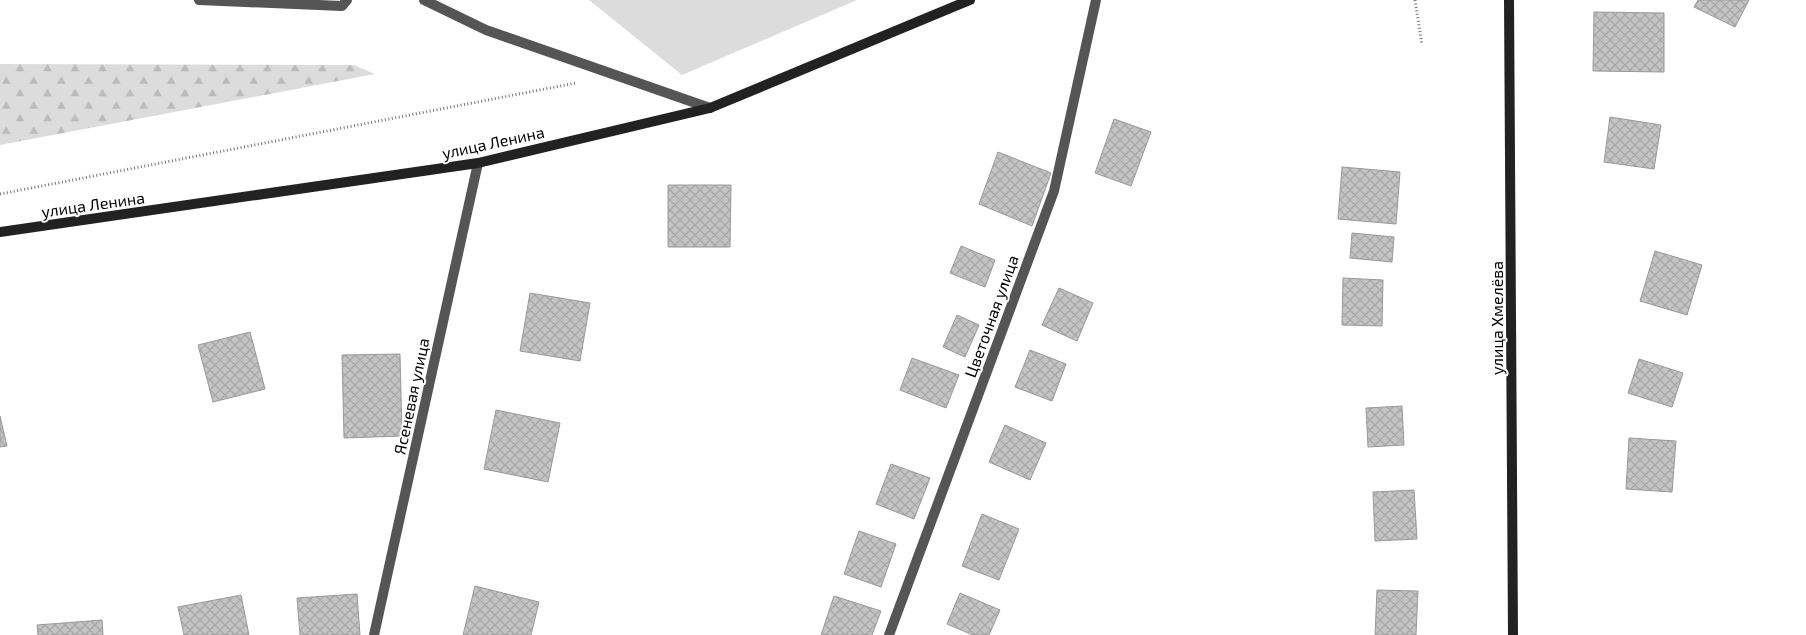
<svg xmlns="http://www.w3.org/2000/svg" width="1806" height="635" viewBox="0 0 1806 635" font-family="'Exo 2',sans-serif">
  <defs>
    <pattern id="forest-firs" width="22" height="20" patternUnits="userSpaceOnUse" patternTransform="scale(1.25)"><rect width="22" height="20" fill="#dcdcdc"/><path d="M5 1l3.5 6h-7zM16 11l3.5 6h-7z" fill="#bbb"/></pattern>
    <pattern id="building-cross-hatch" width="8" height="8" patternUnits="userSpaceOnUse" patternTransform="scale(1.25)"><rect width="8" height="8" fill="#c4c4c4"/><path d="M0 0l8 8M0 8l8-8" fill="none" stroke="#a7a7a7"/></pattern>
  </defs>
  <rect width="100%" height="100%" fill="#fff"/>
  <path fill="#dcdcdc" d="M589,0H857L682,75Z"/>
  <path fill="url(#forest-firs)" d="M0,64L354,65L375,74L0,145Z"/>
  <path fill="url(#building-cross-hatch)" stroke="#999" d="M1698,0H1749L1735,27L1694,7Z
    M1594,12L1664,13V72L1593,71Z
    M1610,117L1661,125L1654,169L1604,162Z
    M1114,119L1151,132L1131,186L1095,173Z
    M998,152L1051,173L1032,226L979,204Z
    M1342,167L1400,172L1396,224L1338,219Z
    M668,185H731L730,247H668Z
    M1352,233L1394,237L1392,262L1350,258Z
    M961,246L995,260L985,287L950,273Z
    M1655,251L1702,265L1687,315L1640,301Z
    M1343,278L1383,280L1382,326L1342,325Z
    M1059,288L1093,303L1077,341L1042,325Z
    M530,293L590,303L580,361L520,351Z
    M957,315L979,325L965,357L943,347Z
    M250,332L265,389L213,402L198,345Z
    M1030,350L1066,364L1052,401L1015,387Z
    M400,354L402,436L344,438L342,355Z
    M912,358L959,375L946,408L900,390Z
    M1639,359L1683,373L1672,407L1628,393Z
    M1402,406L1404,445L1368,447L1366,408Z
    M496,410L560,423L548,482L484,469Z
    M0,416L7,446L0,447Z
    M1005,425L1046,443L1030,480L989,462Z
    M1629,438L1676,441L1672,492L1626,489Z
    M891,464L930,478L914,519L876,504Z
    M1414,490L1417,539L1375,541L1373,492Z
    M982,514L1019,529L999,580L962,566Z
    M859,531L896,544L881,587L844,574Z
    M475,586L539,602L531,635H463Z
    M1377,590L1418,591L1416,635H1375Z
    M960,593L1000,610L989,635H973L947,624Z
    M357,594L360,635H300L297,598Z
    M241,595L249,635H184L178,607Z
    M834,596L881,611L872,635H821Z
    M102,620L103,635H38L37,625Z"/>
  <g fill="none" stroke-linecap="round" stroke-linejoin="round">
    <path stroke="#777" stroke-width="3" stroke-dasharray="1 2.5" stroke-linecap="butt" d="M1415,0L1422,45
      M0,194L576,83"/>
    <path stroke="#555" stroke-width="10" d="M199,0L342,6L347,0
      M424,0L486,30L710,108"/>
    <path stroke="#555" stroke-width="10" d="M374,635L478,163
      M889,635L1054,191L1096,0"/>
    <path stroke="#222" stroke-width="10" d="M1509,0L1513,635
      M0,232L478,163L710,108L970,0"/>
  </g>
  <g text-anchor="middle" dominant-baseline="central" stroke-width="4" stroke-linejoin="round" paint-order="stroke">
    <g font-size="16" fill="#000" stroke="#fff">
      <text transform="translate(493 142) rotate(-12)">улица Ленина</text>
      <text transform="translate(93 204) rotate(-8)">улица Ленина</text>
      <text transform="translate(991 316) rotate(-70)">Цветочная улица</text>
      <text transform="translate(1496 318) rotate(-90)">улица Хмелёва</text>
      <text transform="translate(411 396) rotate(-78)">Ясеневая улица</text>
    </g>
  </g>
</svg>
